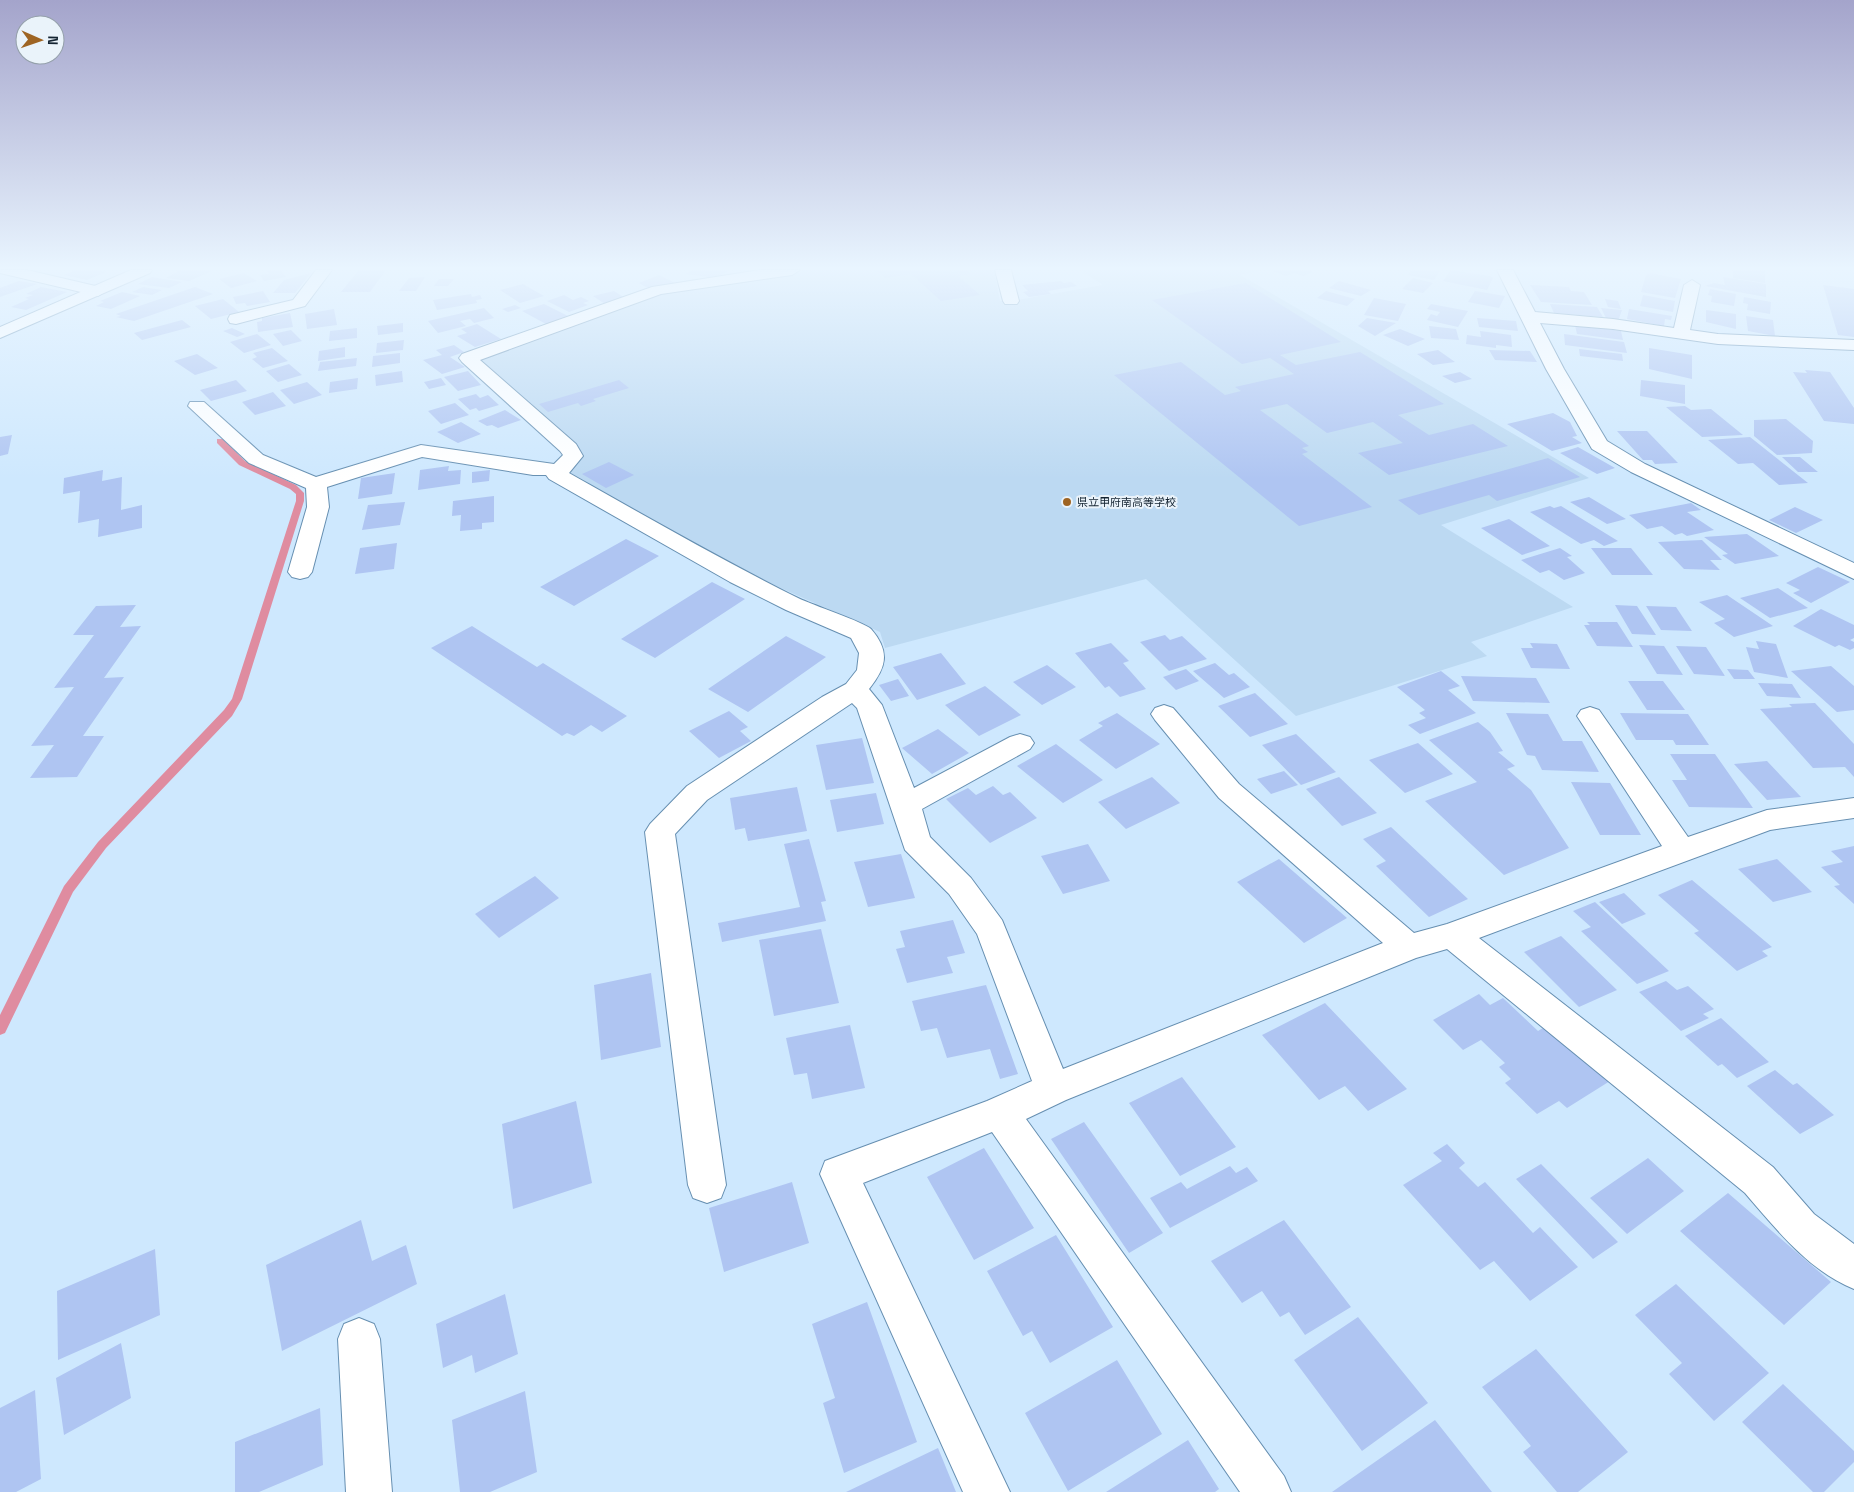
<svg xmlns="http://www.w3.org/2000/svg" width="1854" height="1492" viewBox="0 0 1854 1492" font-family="'Space Grotesk','Noto Sans JP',sans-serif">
  <rect width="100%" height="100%" fill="#cee8fe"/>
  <path fill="#bcd9f2" d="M805,270H994L1000,301H1011L1103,285L1080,270H1263L1240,275L1589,478L1441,525L1573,607L1471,642L1487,656L1296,716L1146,579L885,648L880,632L749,574L567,472L583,456L559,429L478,358L662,293Z"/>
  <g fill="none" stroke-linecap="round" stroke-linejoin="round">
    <path fill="#df8ca0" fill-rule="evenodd" d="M217,439H223L245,461L296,485L304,493V501L242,699L232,716L106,848L73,892L5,1033L0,1035V1015L64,886L98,842L224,710L232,699L296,501V494L290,489L239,465L217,443Z"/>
  </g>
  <path fill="#afc5f2" d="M76,270H97L106,272L87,280L64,275Z
    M180,270H206L212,271L189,281L166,278Z
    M267,270H281L286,277L264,281L260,275L269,274Z
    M359,270H386L370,292H341Z
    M692,270H730L716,278L686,274Z
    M876,270L953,272L967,270L971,274L958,276L980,295L941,301L911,274L885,278Z
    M1270,270H1307L1313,272L1303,276L1294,273L1286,276Z
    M1411,270H1433L1440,271L1434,280L1408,275Z
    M1451,270L1490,276L1493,278L1487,290L1443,281Z
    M1733,270H1765V283L1733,278Z
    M244,273L257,281L231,288L219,279Z
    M311,273L295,293H273L284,280Z
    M1650,273L1681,279L1675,298L1641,292L1646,275Z
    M659,275L677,284L650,289L639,283Z
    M152,277L182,282L169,288L138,284Z
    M425,277L416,291H399L409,278Z
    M1723,277L1766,284V297L1705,286L1714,283L1725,285Z
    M1413,278L1433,283L1423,293L1402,289Z
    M439,279H454L448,286H434Z
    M19,281L37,284L0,297V288Z
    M1061,281L1064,283L1071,282L1077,286L1048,291L1051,294L1029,297L1023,292L1028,291L1022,285Z
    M1339,281L1371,290L1361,296L1329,288Z
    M1246,283L1341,342L1280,355L1296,365L1360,352L1444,404L1398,415L1429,435L1473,424L1508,446L1389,475L1358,453L1403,443L1373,422L1327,433L1287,404L1260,410L1309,446L1302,448L1308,452L1302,454L1372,507L1299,526L1114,375L1181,362L1225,395L1241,391L1235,387L1294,374L1270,358L1242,364L1152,300Z
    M523,284L544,296L520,303L500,290Z
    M1530,285L1569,287L1571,291L1584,292L1592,305L1541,302Z
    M1823,285L1854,289V337L1838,335Z
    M41,287L67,292L26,310L11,307L29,299L25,298L33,295L26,294Z
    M143,287L162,290L152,295L132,292Z
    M195,287L213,294L134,321L116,317L121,316L116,314Z
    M1710,289L1736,294L1734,306L1711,302L1712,296L1708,295Z
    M263,291L270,302L247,306L245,303L236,304L233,297Z
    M614,291L625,298L605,304L593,296Z
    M1326,291L1355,299L1347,306L1317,298Z
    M1475,291L1505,296L1499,308L1468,302Z
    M122,292L140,296L111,309L96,306L104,302L100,301Z
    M471,294L472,297L480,295L482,299L476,300L477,303L437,310L433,300Z
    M564,295L573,300L581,297L589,301L583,303L588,305L569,312L547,301Z
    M1643,295L1675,301L1673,312L1640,306Z
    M1744,297L1771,302L1770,314L1747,310L1748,304L1743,303Z
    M1374,298L1406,304L1398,321L1364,315Z
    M223,299L239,312L211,319L195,306Z
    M1605,299L1618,301L1621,309L1608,307Z
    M544,304L568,316L546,324L522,311Z
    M1431,304L1468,311L1458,327L1427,320L1431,314L1437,316L1440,312L1427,309Z
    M1550,304L1597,307L1603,317L1554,313Z
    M515,305L521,308L508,312L502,309Z
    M484,308L494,318L474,323L470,319L460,321L466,326L438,333L428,321Z
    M1601,308L1622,310L1618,321L1607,320Z
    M334,309L337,325L307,329L305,314Z
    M1629,309L1672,316L1671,320L1665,319L1664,326L1627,319Z
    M1706,310L1736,314V329L1706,322Z
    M290,313L293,327L258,332L257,322L262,321V318Z
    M1746,316L1773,320L1775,336L1748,331Z
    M1367,318L1396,323L1375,336L1358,326Z
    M1477,318L1516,321L1518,331L1479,327Z
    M182,320L191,327L142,340L134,333Z
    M403,323V332L378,335L377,326Z
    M477,324L501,339L475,347L457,336L467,333L461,329Z
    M1575,325L1621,331L1623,340L1577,334Z
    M1429,326L1456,329L1459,340L1431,338Z
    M232,328L245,334L237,337L223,331Z
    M357,328V338L329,341L330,331Z
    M1400,329L1425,339L1408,346L1383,335Z
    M291,330L302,341L283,346L273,334Z
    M1480,331L1511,335L1512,347L1496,345V348L1466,344L1467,335L1481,337Z
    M257,334L271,345L244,353L230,342Z
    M1564,334L1624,342L1627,353L1565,345Z
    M404,340L403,350L376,353L377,343Z
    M454,345L464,352L450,357L465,367L442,374L423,360L442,355L436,350Z
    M345,347V357L318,361L319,351Z
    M272,348L288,361L263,368L252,359L257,357L253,353Z
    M1649,348L1692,355V379L1649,369Z
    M1579,349L1622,354L1623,361L1580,356Z
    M1438,350L1455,362L1433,365L1417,354Z
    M1489,350L1530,351L1537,362L1495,360Z
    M400,353V363L372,367L373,356Z
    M197,354L218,368L195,375L174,361Z
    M357,358L356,366L318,371L320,362Z
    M289,364L302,375L278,382L266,371Z
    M1805,370L1830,372L1854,408V424L1824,421L1793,372L1807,373Z
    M402,371L403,382L376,386L375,375Z
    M468,371L481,385L458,391L444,377Z
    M1460,372L1472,379L1455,383L1442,376Z
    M358,378L357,389L329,393L330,382Z
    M441,378L446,385L429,389L424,382Z
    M236,380L247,391L211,401L200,390Z
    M619,380L629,388L593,399L596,401L581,406L578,403L548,412L539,404Z
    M1641,380L1685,385V404L1640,396Z
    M307,382L322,395L294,404L280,390Z
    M273,392L286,406L255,415L242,402Z
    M476,394L480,398L488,395L499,405L479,411L476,408L470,410L458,399Z
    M455,403L469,415L441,424L428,411Z
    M1685,406L1691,410L1711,409L1743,435L1702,437L1666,407Z
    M505,410L521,420L498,428L492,425L487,426L478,421Z
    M1553,413L1570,422L1577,436L1572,437L1582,443L1552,451L1507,424Z
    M1786,419L1813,441L1812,453L1777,455L1754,436V420Z
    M461,422L481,434L458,443L437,432Z
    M1617,431H1647L1678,463L1655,464L1652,460H1643Z
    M12,435L8,454L0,456V437Z
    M1750,437L1808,483L1779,485L1753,463L1738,464L1708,440Z
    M1578,447L1615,468L1597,474L1560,453Z
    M1782,457H1800L1818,472H1798Z
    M1548,458L1580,477L1497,501L1489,495L1419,515L1398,500Z
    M609,462L634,475L606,488L582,474Z
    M449,466L448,471L461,470L460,484L418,490L420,470Z
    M103,470L102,481L122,477L121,510L142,505V528L98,537L99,519L78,523L80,491L63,494L64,478Z
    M490,470L489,481L472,483V472Z
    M395,473L392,494L358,499L361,478Z
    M494,496V522L482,523V529L460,531L461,515L452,516L453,501Z
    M1589,497L1626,519L1607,524L1570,502Z
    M405,502L400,525L362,530L368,505Z
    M1691,503L1701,510L1687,512L1714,530L1687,536L1682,533L1675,535L1662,526L1647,529L1629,515Z
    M1550,506L1554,508L1561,506L1618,541L1604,546L1594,540L1581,544L1530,512Z
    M1795,507L1823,520L1796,533L1769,520Z
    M1509,519L1550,546L1522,555L1481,528Z
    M1747,534L1779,556L1735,564L1722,555L1728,554L1704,537Z
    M626,539L659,556L574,606L540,587Z
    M1702,540L1722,560H1710L1720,570L1684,569L1658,542Z
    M397,543L394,569L355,574L360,548Z
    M1560,548L1572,556L1567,557L1585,573L1564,580L1549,570L1540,573L1521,560Z
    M1591,548H1631L1653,575H1612Z
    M1818,567L1850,582L1811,603L1793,593L1800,590L1786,583Z
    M712,582L745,599L655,658L621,639Z
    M1778,588L1808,608L1770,618L1740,598Z
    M1727,595L1773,626L1734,637L1714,623L1725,619L1699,602Z
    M136,605L120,627L141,626L104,678L124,677L83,736H104L77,777L30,778L54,745L31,746L74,687L54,688L94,635H73L96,606Z
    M1615,605L1637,606L1656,635L1632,634Z
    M1646,606L1676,607L1692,631L1661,630Z
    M1821,609L1854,625V638L1850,640L1854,642V648L1850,650L1839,645L1835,647L1793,626Z
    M1587,622H1617L1633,647L1597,646L1584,625H1590Z
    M472,626L537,667L543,663L627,716L602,732L591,725L574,736L567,733L562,736L431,648Z
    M1165,635L1170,640L1182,636L1207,659L1169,671L1140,642Z
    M786,636L826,657L748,712L708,689Z
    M1756,641L1776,644L1788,678L1754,672L1746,647L1759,649Z
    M1111,643L1129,661L1123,663L1146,689L1120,697L1109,686L1105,688L1075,653Z
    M1530,643L1557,644L1570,669L1531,668L1521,648H1533Z
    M1639,645L1664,646L1683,675L1657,674Z
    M1676,646L1706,647L1725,676L1694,674Z
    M941,653L966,684L917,700L893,667Z
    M1215,663L1229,675L1234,673L1250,687L1224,698L1193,671Z
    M1047,665L1076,687L1042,705L1013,682Z
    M1831,666L1854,686V710L1837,712L1791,671Z
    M1186,669L1199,681L1176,690L1163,677Z
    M1727,669L1748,670L1755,679H1734Z
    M1441,671L1460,686L1448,690L1476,713L1420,734L1408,725L1426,718L1419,713L1425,710L1397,687Z
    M1461,676L1536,678L1550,703L1473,701Z
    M898,679L909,696L891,701L879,685Z
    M1628,681H1663L1685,710H1647Z
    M1758,683L1792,684L1801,698L1767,696Z
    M985,686L1021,715L979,736L945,705Z
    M1255,693L1288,724L1250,737L1218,706Z
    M1815,703L1854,744V777L1845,767L1813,768L1760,709L1792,707L1789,704Z
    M729,711L748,727L740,731L751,741L719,758L689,731Z
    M1117,713L1160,744L1116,769L1079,740L1103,726L1098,723Z
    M1506,713L1548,714L1563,741H1582L1599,772L1542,770L1535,756L1527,755Z
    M1620,713L1688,714L1709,745H1676L1673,740H1636Z
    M1478,722L1490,732L1503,751L1498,752L1515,766L1507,769L1531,790L1569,848L1504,875L1425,801L1477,782L1429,740Z
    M938,729L969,753L932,774L902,748Z
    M1296,734L1336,772L1301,785L1262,745Z
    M862,738L874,783L826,790L816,745Z
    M1418,743L1453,774L1405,793L1369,760Z
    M1056,744L1103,780L1063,803L1017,766Z
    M1670,754H1715L1753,808L1689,807L1672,780H1687Z
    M1767,761L1801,797L1767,800L1734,764Z
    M1284,771L1298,785L1271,794L1257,779Z
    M1152,777L1180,803L1126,829L1098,802Z
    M1339,777L1377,813L1342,826L1306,789Z
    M1571,782L1610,783L1641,835H1600Z
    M993,786L1003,795L1010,792L1037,818L990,843L946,799L968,788L976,795Z
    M797,787L807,831L748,841L745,828L735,830L730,798Z
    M876,793L884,824L837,832L830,800Z
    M1391,827L1468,899L1429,917L1376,866L1386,861L1363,839Z
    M809,839L826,901L821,902L826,921L722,942L718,923L800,907L784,844Z
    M1088,844L1110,881L1063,894L1041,856Z
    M1854,846V904L1834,886L1840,885L1821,867L1843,862L1831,851Z
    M901,854L915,898L868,907L854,862Z
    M1279,859L1347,918L1304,943L1237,882Z
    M1777,859L1812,892L1773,902L1738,869Z
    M535,876L559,898L499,938L475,914Z
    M1692,880L1772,947L1762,951L1768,956L1737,971L1694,933L1699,931L1658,895Z
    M1624,893L1646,914L1622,924L1599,902Z
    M1595,902L1669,971L1637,984L1581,931L1591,927L1573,911Z
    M953,920L965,953L947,957L953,973L907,983L896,949L905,947L900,931Z
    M821,929L839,1003L774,1016L759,940Z
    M1561,936L1617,990L1579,1007L1524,952Z
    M651,973L661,1047L601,1060L594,985Z
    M1666,981L1677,990L1688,986L1714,1009L1703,1014L1709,1018L1681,1031L1639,992Z
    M986,985L1018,1074L1000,1079L990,1049L947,1058L937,1028L921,1031L912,1001Z
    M1479,994L1490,1005L1503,998L1538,1031L1548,1025L1610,1081L1567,1108L1559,1101L1537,1114L1505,1083L1511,1079L1499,1067L1505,1063L1481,1040L1463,1050L1433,1020Z
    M1325,1003L1407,1089L1368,1111L1345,1086L1319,1100L1262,1035Z
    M1721,1018L1769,1062L1737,1078L1722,1064L1718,1066L1685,1036Z
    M850,1025L865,1088L812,1099L807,1073L794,1075L786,1038Z
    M1775,1070L1793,1085L1797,1083L1834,1115L1800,1134L1747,1086Z
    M1182,1077L1236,1147L1180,1176L1129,1103Z
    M576,1101L592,1183L513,1209L502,1124Z
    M1084,1122L1163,1233L1129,1253L1051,1139Z
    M1447,1144L1465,1163L1459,1168L1478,1187L1485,1182L1533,1233L1540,1227L1578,1267L1530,1301L1494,1261L1480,1270L1403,1185L1442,1161L1433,1153Z
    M984,1148L1034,1228L974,1260L927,1177Z
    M1648,1158L1684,1191L1627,1234L1590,1198Z
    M1541,1164L1618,1242L1593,1259L1516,1179Z
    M1230,1166L1236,1173L1247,1167L1258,1181L1170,1228L1150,1198L1181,1182L1187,1189Z
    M792,1182L809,1243L724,1272L709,1208Z
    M1728,1193L1831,1282L1784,1325L1680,1231Z
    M361,1220L372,1261L406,1245L417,1284L282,1351L266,1265Z
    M1284,1220L1351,1307L1305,1335L1289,1312L1280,1317L1262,1291L1242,1303L1211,1261Z
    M1056,1235L1113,1327L1050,1363L1032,1331L1023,1336L987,1271Z
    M155,1249L160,1315L58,1360L57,1291Z
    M1676,1284L1769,1373L1714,1421L1669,1374L1682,1363L1635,1315Z
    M505,1294L518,1354L475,1373L472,1355L443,1368L436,1324Z
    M867,1302L917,1442L844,1473L823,1403L835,1398L812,1324Z
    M1358,1317L1428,1403L1362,1451L1294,1360Z
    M121,1343L131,1398L64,1435L56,1378Z
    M1536,1349L1628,1452L1578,1492H1557L1523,1452L1531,1446L1482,1387Z
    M1117,1360L1162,1434L1068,1491L1025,1413Z
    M1783,1384L1854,1451V1462L1824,1492H1813L1742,1422Z
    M35,1390L41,1479L16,1492H0V1408Z
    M525,1391L537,1472L490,1492H460L452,1420Z
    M320,1408L323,1465L259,1492H235V1442Z
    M1435,1420L1492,1492H1332Z
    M1188,1440L1219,1489L1215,1492H1106Z
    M938,1448L956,1492H846Z"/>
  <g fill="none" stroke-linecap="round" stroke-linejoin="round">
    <g stroke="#668fb1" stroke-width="2">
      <path id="street" d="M0,270H27L104,288L106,291L98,296L0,273Z
        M316,270H332L305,306L236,324L230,323L228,319L230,315L293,300Z
        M760,270H800L792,275L661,294L480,360L576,444L583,456L569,473C645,516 720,559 798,598C812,605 864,622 871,629C891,652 886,668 869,689L882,705L914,788L1010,737L1020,734L1030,737L1034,743L1030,749L922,809L930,837L971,878L1002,920L1063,1069L1383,943L1219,798L1155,720L1151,714L1155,708L1164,705L1173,708L1239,784L1414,933L1447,924L1662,846L1577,716L1581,710L1590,707L1599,710L1688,837L1767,810L1854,798V818L1770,830L1479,938L1773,1167L1814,1214L1854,1244V1289C1809,1271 1776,1229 1745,1193L1447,949L1416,958L1066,1100L1026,1119L1284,1476L1291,1492H1240L992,1132L863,1183L1010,1492H963L820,1174L825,1161L987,1101L1032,1081L977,934L949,894L905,850L857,708L852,703L707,800L675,834L726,1185L721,1198L707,1203L693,1198L688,1185L645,832L650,824L687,786L822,697L846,684L857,670L859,653L851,638L786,610L730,582L549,479L546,475H533L422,457L327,487L329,507L312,572L308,577L300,579L292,577L288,572L307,507L306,488L249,463L188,406L190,402H204L263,455L316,477L421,445L554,464L563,455L560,451L462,362L459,358L462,354L652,287Z
        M995,270H1011L1019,301L1017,304H1005L1003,301Z
        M1497,270H1513L1535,312L1613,319L1674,328L1684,285L1692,280L1700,285L1690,330L1718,334L1854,340V350L1718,344L1613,329L1540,323L1564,369L1607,441L1645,464L1854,563V579L1631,472L1592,449L1546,369Z
        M359,1318L374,1324L380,1339L392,1492H346L338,1339L344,1324Z"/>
    </g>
    <g stroke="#668fb1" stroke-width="2">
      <path id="secondary" d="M131,270H152L150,273L0,338V327Z"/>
    </g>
    <use href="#street" fill="#fff" fill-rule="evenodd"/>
    <use href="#secondary" fill="#fff" fill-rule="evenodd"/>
  </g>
  <linearGradient id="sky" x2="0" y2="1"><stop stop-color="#a4a4cb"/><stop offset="0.56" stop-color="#e9f5ff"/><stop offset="1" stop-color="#e9f5ff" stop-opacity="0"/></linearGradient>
  <rect width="1854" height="479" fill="url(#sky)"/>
  <circle fill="#9e6423" stroke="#eaf3fa" stroke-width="2" cx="1067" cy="502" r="5"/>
  <g text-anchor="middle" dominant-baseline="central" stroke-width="4" stroke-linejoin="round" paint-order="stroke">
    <g font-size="11" fill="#132331" stroke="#eaf3fa" text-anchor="start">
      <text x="1077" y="502">県立甲府南高等学校</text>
    </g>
  </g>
  <g transform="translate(40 40) rotate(92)"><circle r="24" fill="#eaf3fa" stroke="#94a0aa"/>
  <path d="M0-4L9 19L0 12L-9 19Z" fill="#9e6423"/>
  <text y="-8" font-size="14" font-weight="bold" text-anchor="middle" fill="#132331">N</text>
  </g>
</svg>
